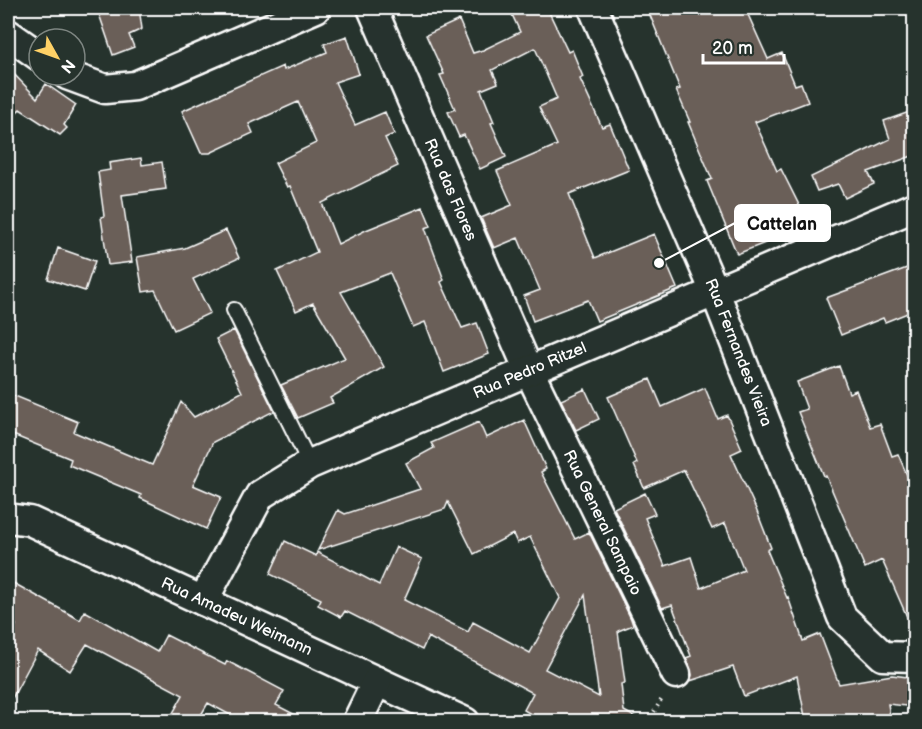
<svg xmlns="http://www.w3.org/2000/svg" width="922" height="729" viewBox="0 0 922 729" font-family="'Balsamiq Sans',sans-serif">
  <rect width="100%" height="100%" fill="#26332d"/>
  <filter id="ink" filterUnits="userSpaceOnUse"><feTurbulence type="fractalNoise" baseFrequency=".0167" numOctaves="2"/><feDisplacementMap in="SourceGraphic" scale="12" xChannelSelector="R" yChannelSelector="G"/><feConvolveMatrix kernelMatrix="1 2 1 2 8 2 1 2 1" color-interpolation-filters="sRGB"/></filter>
  <g filter="url(#ink)">
    <path fill="#6b5f58" stroke="#fff" stroke-width="1.5" fill-rule="evenodd" d="M97,8H139L142,29L129,35L134,47L113,55Z
      M509,8H547L568,52L572,50L583,77L580,79L602,127L610,124L629,170L569,194L595,258L654,234L677,288L597,321L588,300L533,321L524,296L540,290L518,238L494,248L481,218L512,205L497,171L557,145L539,107L557,99L535,48L492,70L498,83L481,90L494,122L491,123L506,157L480,169L464,135L459,137L448,112L455,109L440,75L444,74L426,35L459,20L473,53L483,50L520,32Z
      M647,8H745L768,59L782,53L795,85L801,83L808,102L755,122L777,171L781,169L809,225L779,240L778,238L737,254L707,181L712,179L688,122H690L676,90L680,89Z
      M347,36L359,74L335,82L355,125L385,112L394,134L385,138L398,166L322,203L338,244L366,230L423,207L431,226L425,228L444,280L441,282L462,328L477,323L489,354L444,372L425,322L413,327L390,273L341,292L384,367L330,398L333,403L298,418L281,385L345,358L313,303L296,311L277,271L317,252L290,186L287,187L275,163L316,143L298,102L249,124L253,133L210,153H201L182,111L283,66L284,70L327,52L324,44Z
      M8,68L37,98L46,84L76,105L64,125L67,128L60,135L20,109L8,121Z
      M915,110V155L868,172L874,184L845,198L838,184L817,191L811,177L890,139L884,121Z
      M141,158L142,165L162,162L166,189L122,195L132,262L108,265L101,217L104,216L98,172L110,170L109,163Z
      M226,230L239,258L193,279L210,313L174,330L155,290L143,292L137,257L185,248Z
      M58,248L95,261L85,291L48,279Z
      M907,268L915,287V310L885,322L883,318L841,335L826,298Z
      M234,330L274,411L213,442L193,485L221,497L206,529L140,498L141,495L69,465L71,459L8,433V393L78,422L74,432L152,465L181,402L194,417L242,392L216,339Z
      M839,366L849,393L856,390L870,427L880,424L892,456L898,454L915,494V635L882,560L865,568L826,476H824L798,412L807,409L797,382Z
      M650,379L662,407L705,388L718,419L727,415L742,449L731,454L756,509L771,548L767,550L787,598L788,597L803,641L820,634L839,684L892,675L915,678V707L888,704L891,722H806L797,676L744,696L733,667L690,681L692,675L686,658L691,656L672,605L662,608L614,508L645,493L655,514L645,518L665,566L691,557L701,588L744,570L725,523L712,529L684,470L644,488L634,465L637,463L608,397Z
      M585,389L599,419L576,430L561,400Z
      M524,420L546,469L541,472L575,539L589,532L631,619L633,625L618,631L625,683L621,684L624,711L644,722H544L524,710L533,693L428,637L422,650L345,611L341,617L318,605L321,599L270,574L285,541L316,556L317,552L379,585L396,547L422,559L404,600L468,632L473,622L530,653L560,598L530,537L517,543L513,534L474,554L448,502L445,509L318,550L338,510L345,514L420,489L406,463L434,448L431,443L479,422L486,438ZM585,595L599,697L545,669Z
      M8,580L80,620L85,611L157,652L166,635L225,665L227,661L284,691L276,705L309,722H243L208,703L197,722H168L183,695L87,644L70,671L38,650L8,706V641L16,625L8,620Z"/>
    <g fill="none" stroke-linecap="round" stroke-linejoin="round">
      <g stroke="#fff" stroke-width="18">
        <path id="service" d="M234,310L310,464"/>
      </g>
      <g stroke="#fff" stroke-width="33">
        <g id="minor">
          <path id="s1" d="M372,8L529,371L676,674"/>
          <path id="s2" d="M593,8L715,292L842,617L883,656L914,657"/>
          <path d="M8,34L39,56"/>
          <path d="M67,75L105,89L135,86L316,8"/>
          <path id="s3" d="M8,518L30,521L465,722"/>
          <path id="s4" d="M203,601L260,495L310,464L914,207"/>
          <path d="M357,722L377,681"/>
        </g>
      </g>
      <path stroke="#fff" stroke-width="4" stroke-dasharray="1.5 4.5" stroke-linecap="butt" d="M648,722L663,697"/>
      <use href="#service" stroke="#26332d" stroke-width="14"/>
      <use href="#minor" stroke="#26332d" stroke-width="28"/>
    </g>
  </g>
  <g text-anchor="middle" dominant-baseline="central" stroke-width="6" stroke-linejoin="round" paint-order="stroke">
    <g font-size="16" fill="#fff" stroke="#26332d">
      <text stroke="none"><textPath href="#s1" startOffset="198">Rua das Flores</textPath></text>
      <text stroke="none"><textPath href="#s2" startOffset="374">Rua Fernandes Vieira</textPath></text>
      <text stroke="none"><textPath href="#s4" startOffset="418">Rua Pedro Ritzel</textPath></text>
      <text stroke="none"><textPath href="#s1" startOffset="564">Rua General Sampaio</textPath></text>
      <text stroke="none"><textPath href="#s3" startOffset="250">Rua Amadeu Weimann</textPath></text>
    </g>
  </g>
  <path fill="none" stroke="#fff" stroke-width="2" d="M659 263L735 223"/>
  <circle fill="#fff" stroke="#26332d" stroke-width="2" cx="659" cy="263" r="6"/>
  <rect fill="#fff" stroke="#fff" stroke-width="2" x="735" y="205" width="95" height="36" rx="6"/>
  <g font-size="18" text-anchor="middle" font-weight="bold" fill="#111">
    <text x="782" y="230">Cattelan</text>
  </g>
  <rect width="922" height="729" fill="none" stroke="#26332d" stroke-width="30"/>
  <rect x="15" y="15" width="892" height="699" fill="none" stroke="#fff" stroke-width="2" filter="url(#ink)"/>
  <g transform="translate(57 57) rotate(130)"><circle r="28" fill="#26332d" stroke="#7d8581" stroke-width="1.5"/>
  <path d="M0-4.5L10 22L0 15L-10 22Z" fill="#ffd166"/>
  <text y="-9" font-size="16" font-weight="bold" text-anchor="middle" fill="#ffffff">N</text>
  </g>
  <path d="M703 54v9h81v-9" fill="none" stroke="#ffffff" stroke-width="3"/>
  <text x="712" y="54" font-size="18" fill="#ffffff" stroke="#26332d" stroke-width="4.5" paint-order="stroke">20 m</text>
</svg>
